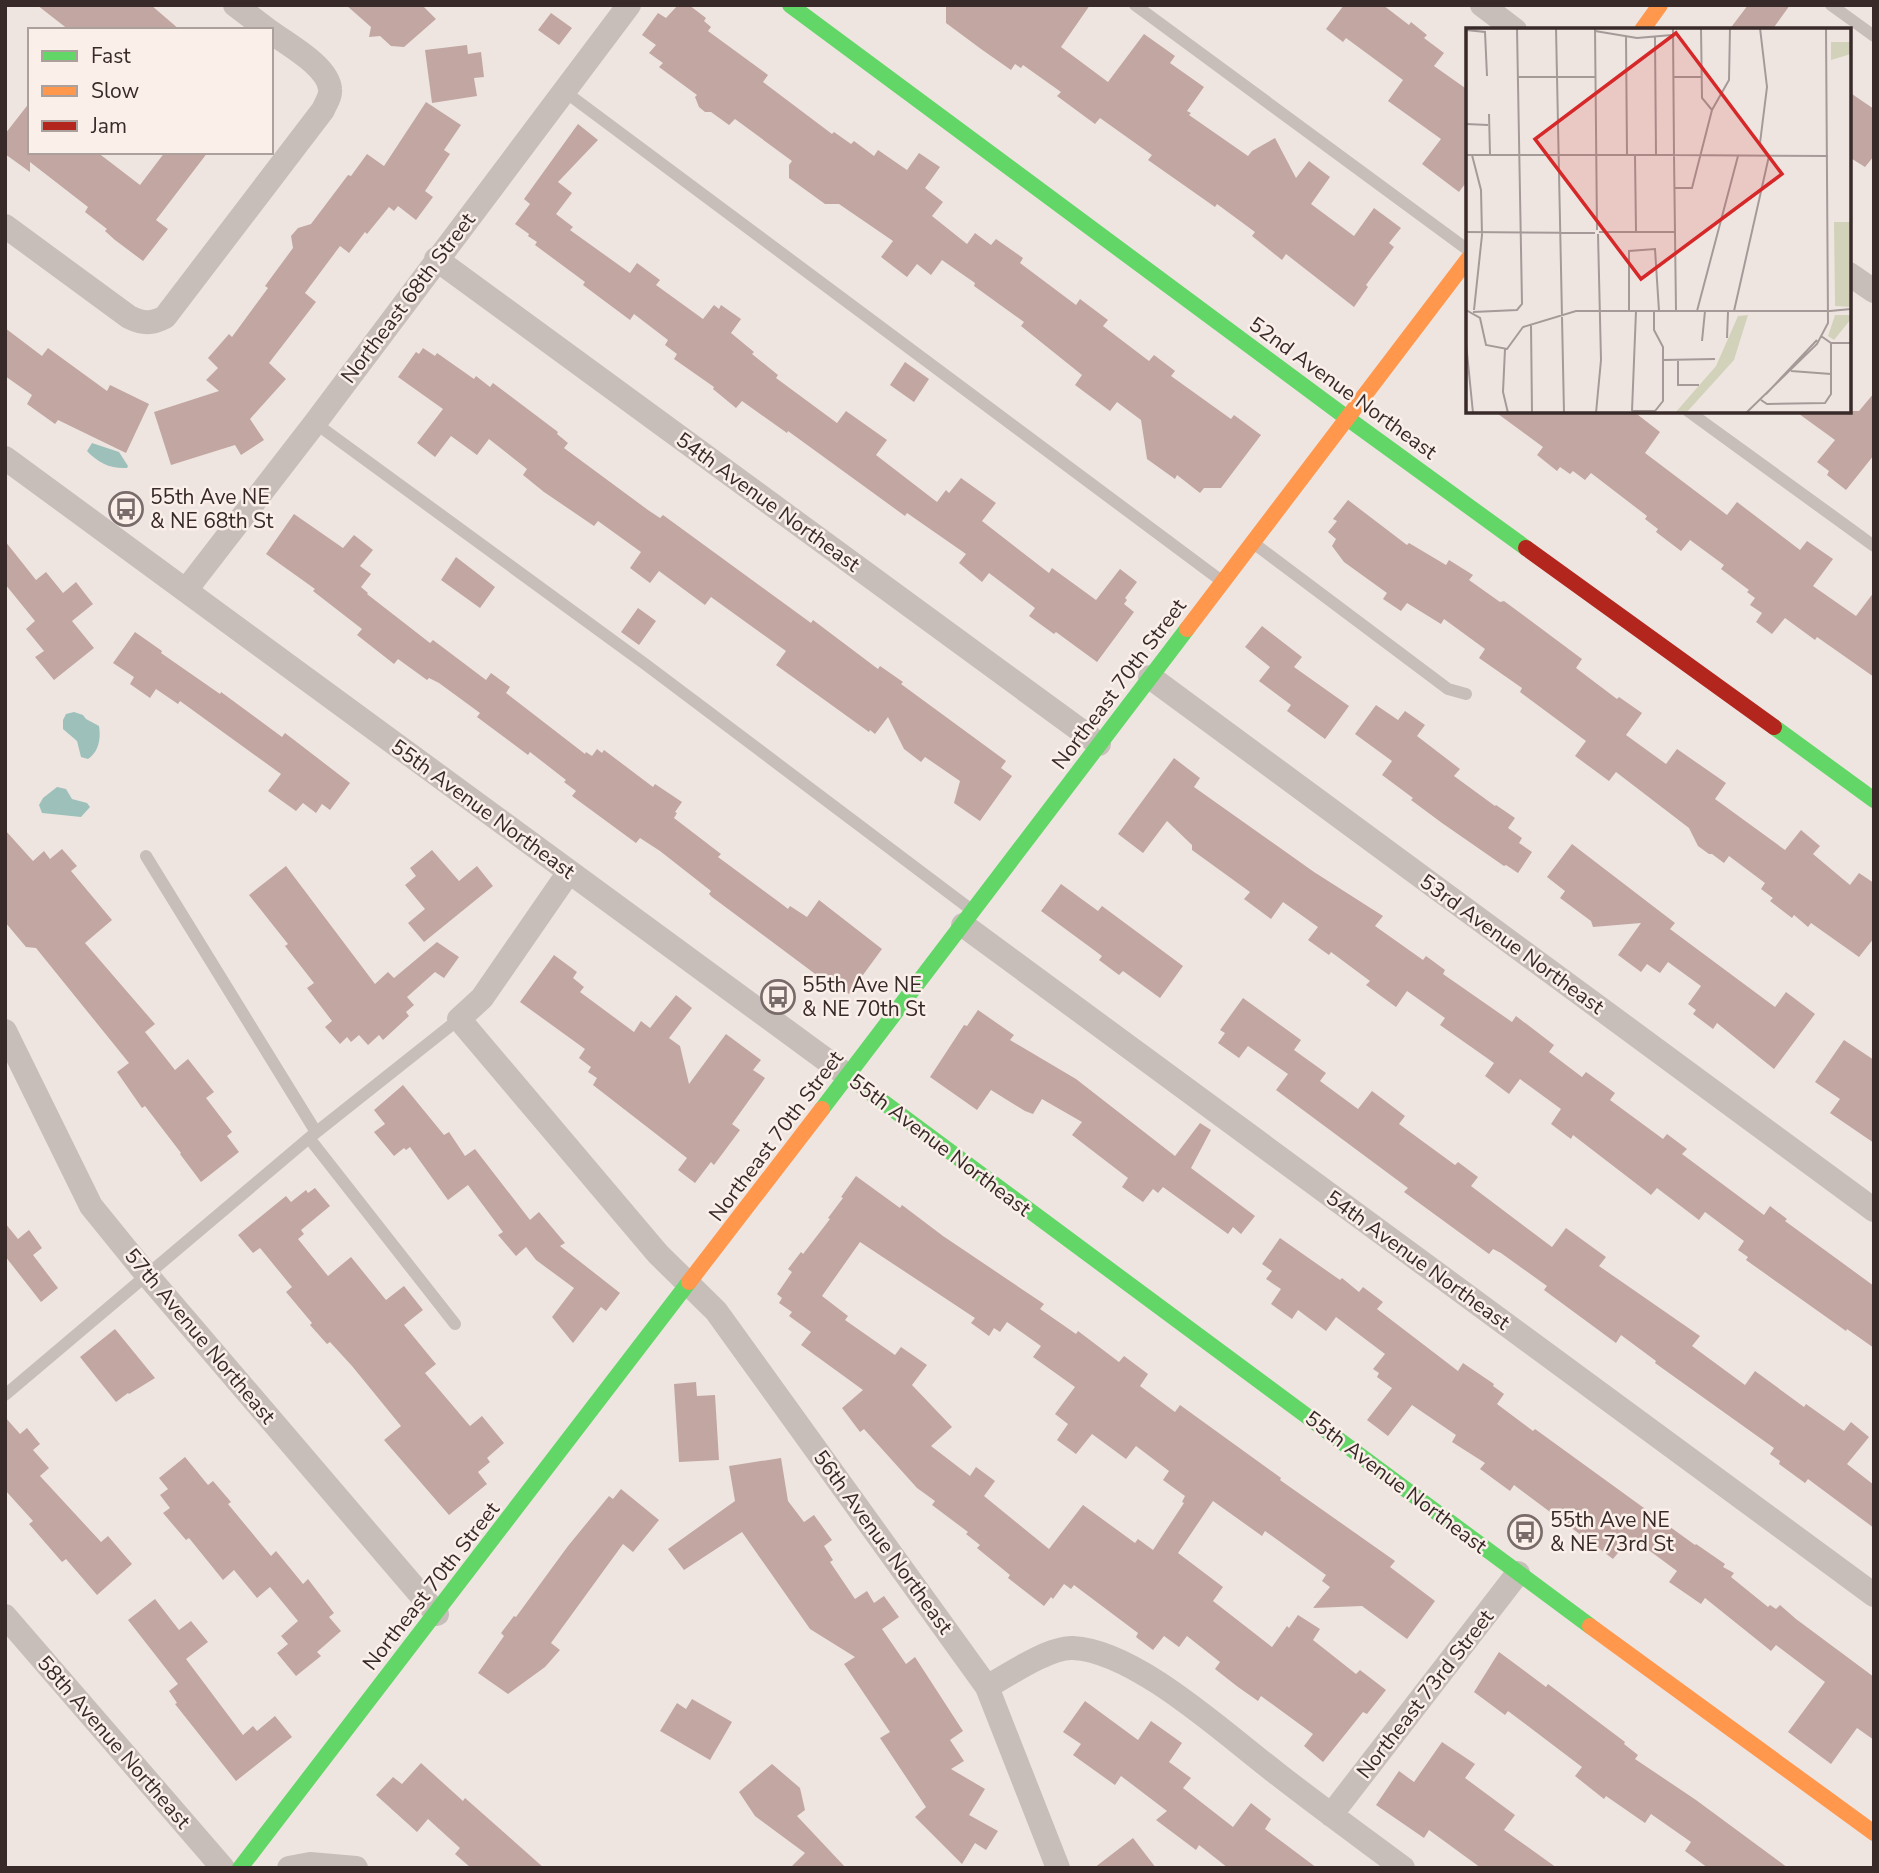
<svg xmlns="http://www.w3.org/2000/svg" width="1879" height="1873" viewBox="0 0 1879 1873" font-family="'Nunito Sans',sans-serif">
  <rect width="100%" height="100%" fill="#eee5e1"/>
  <path fill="#9dc1ba" d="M92,443L119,452L128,466L127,468C111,469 98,463 87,451Z
    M74,712L83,715L86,719L99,726C101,738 99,752 88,759L81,757L77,741L63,729V720L66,714Z
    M57,787L66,789L72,799L87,803L90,807L81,817L42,813L39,805L43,798Z"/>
  <path fill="#c2a6a2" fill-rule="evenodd" d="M37,5H151L180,30H69Z
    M346,5H422L436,19L404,47L391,46L380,36L369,37L371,27Z
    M678,5H689L706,18L704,21L711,27L708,31L768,75L763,82L832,134L834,132L851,144L854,141L874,156L878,150L907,170L919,153L940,167L925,188L943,202L932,216L967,244L975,233L991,245L996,239L1023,258L1020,263L1076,305L1080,299L1108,320L1103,326L1149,361L1154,355L1175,371L1171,376L1231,419L1234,415L1261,435L1221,488H1204L1200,493L1177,475L1175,479L1147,459L1141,420L1117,402L1110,411L1075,385L1082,375L1021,326L1024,322L974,286L975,283L942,260L931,275L917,264L907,277L881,257L893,241L839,204H825L789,178V165L792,161L735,119L729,125L711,112H705L699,107L695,97L697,95L659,67L663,63L649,53L656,45L642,35L658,13L666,18Z
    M946,5H1090L1061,47L1108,82L1144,34L1175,56L1170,63L1204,87L1187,111L1191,113L1189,115L1248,156L1252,151L1275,138L1296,178L1309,161L1330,177L1311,204L1354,236L1374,208L1401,228L1389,243L1394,247L1366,285L1368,287L1354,307L1286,254L1282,260L1252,236L1255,232L1217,204L1215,207L1148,160L1152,155L1100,118L1095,124L1057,96L1061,92L1023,65L1021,68L1015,64L1011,70L981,49L946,23Z
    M1344,5H1383L1409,25L1411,22L1427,35L1424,38L1444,53L1434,66L1468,90V180L1459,192L1422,164L1441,139L1388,101L1403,80L1346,38L1343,42L1326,29Z
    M1748,5H1790L1772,30H1729Z
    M551,13L572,28L559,45L538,30Z
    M467,45L468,54L481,52L484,77L474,78L477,96L432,103L425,50Z
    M1849,92L1874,109V156L1865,167L1849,157Z
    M30,102V152H97L140,185L165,152H208L156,220L168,229L143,261L115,240L105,231L107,229L85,212L88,207L30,162V172L5,154V134Z
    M426,102L461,125L444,150L450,154L425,191L433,197L416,220L398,206L394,211L389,207L367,234L365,232L349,253L340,246L305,293L316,302L269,363L286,379L250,419L264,440L241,455L235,445L171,465L154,412L219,391L206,380L218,368L208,358L229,334L232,337L268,288L265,286L293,248L291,236L298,228L311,224L348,175L351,176L367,154L384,166Z
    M578,124L598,140L558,182L572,193L556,214L573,227L570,230L630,273L637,263L660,280L656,285L703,319L714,305L719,309L721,305L741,319L731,333L754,352L752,354L778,375L776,378L837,423L846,411L887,440L876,455L937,502L946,490L949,493L961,478L996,503L982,521L1049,573L1052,568L1096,600L1120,569L1137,582L1125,598L1127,600L1124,604L1134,612L1097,662L1056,632L1054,634L1029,616L1035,608L989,573L982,582L959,563L966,554L907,513L905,516L788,431L787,433L742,401L736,408L713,389L714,387L674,359L677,354L665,345L668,340L634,314L630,320L583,285L585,282L535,245L537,242L528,236L529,234L515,224L530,204L524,199Z
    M5,328L42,356L48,348L107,391L110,385L149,404L126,453L58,420L55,424L27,404L32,395L5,376Z
    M423,348L435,356L437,353L474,379L476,376L490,387L493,383L558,432L557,434L568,443L564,448L648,510L660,518L663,515L811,623L813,620L878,669L880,666L903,682L901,684L1006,761L1001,768L1012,776L980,821L954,803L960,781L925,757L921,762L904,749L888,717L875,734L870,730L869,732L776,665L786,651L711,597L705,605L659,571L650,583L630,568L641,552L598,521L594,526L544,492L523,475L527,469L489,439L477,455L451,436L435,457L417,443L443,409L398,377L416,352L419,354Z
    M905,362L929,379L914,402L890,385Z
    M1874,393V455L1846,490L1827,475L1829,471L1817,462L1835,440L1795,411H1859Z
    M1494,411H1633L1660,432L1645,453L1727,515L1737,502L1800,550L1807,541L1833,559L1813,586L1856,616L1874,592V677L1817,637L1815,640L1785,618L1772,634L1756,622L1762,613L1750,605L1755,598L1747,592L1749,590L1721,569L1724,565L1690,540L1681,551L1656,532L1658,529L1645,519L1647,516L1591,473L1585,480L1573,471L1570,474L1560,467L1557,471L1537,455L1543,447Z
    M1348,500L1407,545L1409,543L1446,565L1449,560L1473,575L1469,580L1500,602L1504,601L1582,659L1576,668L1617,699L1619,697L1642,713L1626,735L1666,764L1677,749L1726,783L1715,799L1785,850L1801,830L1820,846L1813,854L1850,885L1859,873L1874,883V938L1859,957L1811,923L1808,927L1794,915L1792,918L1770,901L1773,898L1761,889L1765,883L1729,856L1724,863L1712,854H1709L1698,846L1689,828L1616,772L1609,781L1575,756L1586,741L1520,692L1522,688L1479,658L1485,649L1444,619L1441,624L1407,603L1401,611L1383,599L1387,593L1344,562L1332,546L1336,539L1328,532L1337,521L1333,519Z
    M294,514L343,548L354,535L373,550L360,566L371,574L361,587L368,593L367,594L430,643L433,640L486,680L491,673L510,687L506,693L585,754L586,752L592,756L597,749L602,753L604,750L653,787L655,784L682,802L675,812L677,813L674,818L721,854L718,857L783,905L788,909L790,906L807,917L819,900L882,949L849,994L837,984L834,988L712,897L709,894L711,891L660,851L640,838L636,843L572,796L576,791L564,782L566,780L530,752L528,755L477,717L480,713L439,683L429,678L427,680L398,659L394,664L357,635L362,629L313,591L315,589L266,554Z
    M5,541L36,580L46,572L63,593L76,582L93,604L72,621L94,648L54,680L35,657L44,651L26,629L35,621L5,584Z
    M456,557L495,587L480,608L441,580Z
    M638,608L656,621L639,645L621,632Z
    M1262,626L1302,657L1294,667L1349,706L1325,739L1287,711L1291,705L1259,681L1270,667L1245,647Z
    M135,632L162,651L161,653L220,694L221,692L282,737L285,733L350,783L330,810L322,804L316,813L303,803L296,811L268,791L281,774L180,701L178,704L156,689L150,698L130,684L134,677L113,663Z
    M1376,705L1398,720L1405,711L1425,725L1417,736L1460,769L1454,776L1495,806L1496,805L1515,818L1508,828L1522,838L1519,843L1532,852L1518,873L1506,865L1504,866L1442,823L1411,800L1413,798L1382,775L1392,761L1355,734Z
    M1174,758L1200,778L1194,787L1314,872L1383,916L1375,926L1423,960L1426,956L1445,970L1443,974L1512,1022L1516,1016L1554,1045L1549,1052L1582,1077L1586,1072L1615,1093L1610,1100L1663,1139L1667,1134L1687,1149L1682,1154L1764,1215L1770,1206L1787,1219L1785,1221L1874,1286V1348L1847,1329L1846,1331L1746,1260L1748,1257L1738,1250L1744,1241L1705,1212L1699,1220L1657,1188L1651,1195L1573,1135L1571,1139L1551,1124L1561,1109L1520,1079L1509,1094L1485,1076L1494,1063L1440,1025L1445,1018L1407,991L1396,1007L1366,985L1370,981L1331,952L1329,955L1308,940L1318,927L1283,902L1271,919L1244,899L1250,892L1192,850V845L1167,821L1143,853L1118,834Z
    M5,830L33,861L44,851L50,859L62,849L77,866L71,871L112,920L85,943L155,1024L145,1032L175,1070L188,1059L214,1092L206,1098L232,1132L227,1136L239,1152L201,1182L180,1154L181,1153L145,1106L142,1108L117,1072L129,1063L36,948L26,947L5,922Z
    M1572,844L1675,923L1670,929L1775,1007L1786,992L1815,1014L1774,1069L1717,1023L1713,1029L1693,1014L1696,1010L1688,1004L1701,986L1668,962L1660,973L1647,964L1641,972L1618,955L1641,923L1593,927L1591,921L1560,898L1565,891L1547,877Z
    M432,850L459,881L477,866L493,886L424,942L408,923L425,909L405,885L416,876L410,868Z
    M286,866L375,984L388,972L394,978L437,942L459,957L444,978L435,972L407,997L414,1005L406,1012L409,1016L383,1040L379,1035L368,1045L359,1035L351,1042L347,1037L340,1044L325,1027L332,1021L307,988L314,983L285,946L288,944L249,895Z
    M1061,884L1098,911L1102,906L1183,966L1160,998L1123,971L1119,975L1099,960L1102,956L1041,911Z
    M554,955L577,972L573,978L584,987L580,992L634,1032L641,1021L650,1028L676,995L692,1008L669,1038L680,1046L689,1084L726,1034L761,1060L753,1070L765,1078L732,1124L740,1130L714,1165L711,1162L695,1183L678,1170L687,1158L593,1085L597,1078L588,1072L591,1067L579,1058L585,1049L520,1002Z
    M1243,998L1301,1040L1294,1050L1326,1073L1320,1081L1358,1109L1372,1091L1405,1116L1399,1124L1455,1165L1458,1162L1478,1177L1471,1186L1552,1247L1566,1228L1606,1257L1599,1266L1700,1336L1692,1346L1745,1385L1755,1371L1804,1407L1806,1404L1844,1431L1851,1422L1869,1437L1847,1464L1874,1485V1528L1808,1479L1805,1483L1779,1464L1780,1461L1770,1454L1774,1448L1655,1363L1656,1361L1621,1335L1616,1343L1544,1290L1547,1286L1501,1253L1493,1249L1489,1254L1404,1192L1408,1188L1276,1090L1288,1074L1248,1046L1239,1058L1218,1043L1225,1033L1220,1030Z
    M978,1010L1014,1035L1010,1040L1076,1079L1175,1156L1200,1123L1211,1130L1191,1168L1255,1216L1241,1234L1233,1227L1228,1234L1163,1187L1158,1193L1153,1189L1143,1202L1122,1187L1128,1178L1072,1135L1082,1122L1042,1099L1033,1114L1025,1111L991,1090L977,1110L930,1077L964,1025L967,1026Z
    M1844,1040L1874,1060V1143L1830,1113L1840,1099L1815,1082Z
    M403,1085L444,1135L449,1132L465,1156L475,1149L530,1220L539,1212L565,1243L560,1246L620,1293L606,1311L601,1307L573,1343L552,1317L574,1288L536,1260L526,1247L516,1256L498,1235L503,1232L468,1185L448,1200L410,1147L406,1150L404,1148L394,1156L374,1132L385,1124L374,1110Z
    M856,1176L900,1208L902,1205L943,1236L1044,1304L1040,1309L1076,1334L1078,1331L1119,1362L1124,1356L1148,1374L1140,1386L1175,1412L1180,1405L1281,1478L1280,1480L1395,1561L1390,1567L1435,1601L1407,1639L1362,1606L1313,1608L1330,1587L1322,1581L1326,1575L1265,1531L1262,1536L1213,1501L1178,1553L1223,1587L1213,1601L1272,1647L1287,1626L1289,1628L1298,1615L1320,1629L1313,1640L1356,1674L1360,1670L1386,1690L1367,1714L1363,1712L1323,1762L1304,1746L1313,1734L1261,1696L1258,1701L1238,1687L1215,1669L1220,1662L1187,1636L1179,1647L1164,1636L1153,1650L1136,1637L1138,1633L1074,1585L1071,1589L1064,1584L1053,1599L1051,1597L1044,1606L1008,1578L1010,1575L977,1548L980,1545L966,1534L968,1532L932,1505L935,1501L917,1488L864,1429L860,1432L842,1408L863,1390L801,1345L811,1332L789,1316L792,1312L779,1303L782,1298L777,1294L792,1272L788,1269L801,1252L803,1254L830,1219L828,1218L843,1198L841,1197ZM860,1242L975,1318L971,1323L989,1336L994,1328L1000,1332L1007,1322L1041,1346L1033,1357L1075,1387L1055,1414L1068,1424L1057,1440L1076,1454L1092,1434L1126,1459L1136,1446L1169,1471L1163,1480L1185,1496L1182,1502L1184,1503L1153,1550L1138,1539L1135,1543L1083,1505L1049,1549L984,1496L995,1481L976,1467L970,1476L931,1446L952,1427L912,1385L927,1365L901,1347L895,1355L845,1320L848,1316L822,1296Z
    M315,1188L330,1206L301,1230L304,1234L298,1239L328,1276L351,1257L386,1300L404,1286L423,1310L404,1325L436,1364L425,1373L470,1426L482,1416L504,1443L487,1458L490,1462L478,1472L487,1484L449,1515L384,1440L401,1426L352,1366L330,1342L327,1344L310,1325L312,1323L286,1292L292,1287L260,1248L253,1253L238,1235L286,1196L291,1202L306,1190L308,1193Z
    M5,1223L18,1239L29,1230L42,1248L33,1255L58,1288L41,1302L5,1256Z
    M1280,1238L1340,1280L1342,1278L1359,1292L1363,1287L1383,1302L1377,1309L1458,1371L1463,1363L1494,1384L1493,1386L1504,1394L1497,1404L1533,1431L1535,1429L1695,1545L1696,1544L1725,1564L1723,1567L1734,1573L1731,1577L1768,1607L1770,1605L1776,1609L1780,1605L1796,1619L1874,1677V1740L1857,1728L1831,1764L1788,1732L1825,1682L1776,1645L1771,1651L1705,1598L1701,1604L1669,1582L1677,1571L1635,1540L1631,1545L1627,1542L1613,1559L1514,1485L1510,1491L1480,1469L1485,1463L1452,1442L1456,1435L1412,1405L1388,1436L1367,1420L1392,1388L1377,1377L1379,1373L1373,1369L1385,1354L1336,1317L1326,1331L1298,1310L1292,1319L1271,1304L1281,1289L1266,1279L1272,1271L1262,1264Z
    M115,1329L155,1378L129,1394L128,1393L116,1402L80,1357Z
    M696,1382L697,1396L715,1395L719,1460L679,1462L674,1384Z
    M5,1417L20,1434L27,1428L40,1444L33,1450L49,1468L40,1476L101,1542L108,1536L132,1564L97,1595L66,1559L62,1562L29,1524L33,1521L5,1490Z
    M185,1457L208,1485L213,1481L231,1502L228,1504L271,1556L276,1551L303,1584L308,1579L334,1613L329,1617L341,1631L317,1652L321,1656L296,1676L277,1653L288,1644L281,1636L298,1621L270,1587L257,1598L234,1570L223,1580L189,1538L186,1540L163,1513L170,1508L160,1495L168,1489L159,1478Z
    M781,1458L788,1501L804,1522L814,1515L832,1540L824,1546L833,1560L830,1562L855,1599L867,1591L874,1603L884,1596L899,1617L882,1629L906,1664L915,1657L963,1731L950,1740L964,1761L951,1769L985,1789L969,1815L998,1831L986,1850L975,1843L962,1864L915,1817L926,1807L880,1738L890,1732L844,1664L855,1657L810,1629L742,1532L684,1570L668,1549L735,1501L729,1466Z
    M621,1489L659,1520L633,1552L623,1544L551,1643L560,1650L545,1667L508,1694L478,1673L504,1636L501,1633L514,1616L516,1617L568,1546L609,1496L613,1499Z
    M155,1599L179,1630L191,1621L208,1642L186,1659L243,1735L253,1726L257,1731L275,1716L292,1737L236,1781L175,1704L177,1703L169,1691L178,1684L128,1620Z
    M1499,1652L1546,1687L1548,1684L1625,1742L1624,1744L1638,1755L1635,1759L1696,1800L1788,1868H1708L1685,1851L1691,1842L1651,1814L1645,1823L1606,1796L1604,1799L1575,1776L1582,1767L1508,1711L1505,1715L1474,1692Z
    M692,1699L732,1722L710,1760L660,1731L677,1703L686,1709Z
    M1085,1701L1138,1740L1151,1721L1182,1743L1169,1762L1191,1778L1183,1788L1233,1827L1251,1803L1271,1819L1265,1829L1317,1868H1228L1199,1845L1196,1850L1156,1820L1167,1811L1121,1776L1115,1785L1073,1755L1081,1744L1063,1732Z
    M1442,1742L1475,1764L1465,1778L1515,1815L1504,1830L1557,1868H1481L1429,1830L1424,1838L1376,1805L1399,1771L1414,1782Z
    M421,1763L463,1801L465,1798L544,1868H471L455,1854L460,1848L428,1819L417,1832L376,1795L393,1777L402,1784Z
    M772,1764L800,1788L805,1810L797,1816L846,1868H790L805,1853L755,1816L739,1792Z
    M1133,1838L1156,1868H1094Z"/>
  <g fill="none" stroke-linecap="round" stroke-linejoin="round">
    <path stroke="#c7beba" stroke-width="12" d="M1135,5L1468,250
      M1831,5L1874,36
      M564,91L1223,582
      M1688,411L1874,546
      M315,423L645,664L973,911
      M1256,545L1448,689L1466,694
      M146,856L316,1132
      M309,1138L455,1324
      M5,1395L309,1138L459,1019"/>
    <path stroke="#c7beba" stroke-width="24" d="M235,5L268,30
      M1482,5L1515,30
      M5,226L129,317C143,324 152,324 165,317L323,110C326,103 331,96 330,89C328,66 288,45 271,32
      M436,259L1099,744
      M1849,274L1874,291
      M5,458L848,1076
      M186,590L315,423L629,5
      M1150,677L1874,1210
      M569,872L482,998L459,1019L658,1254L716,1311L987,1687L1058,1868
      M963,925L1874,1595
      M5,1031L91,1206L147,1275L437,1614
      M5,1616L223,1868
      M987,1687C1008,1675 1049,1647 1073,1648C1136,1651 1225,1734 1275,1772C1317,1805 1360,1836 1403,1868
      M1331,1815L1518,1573
      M289,1868L310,1864L356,1868"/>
    <path stroke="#63d668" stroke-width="16" d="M790,5L1347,418L1526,548
      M1774,727L1874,800
      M848,1076L1590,1626
      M822,1109L1187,629
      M240,1868L689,1282"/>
    <path stroke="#ff974d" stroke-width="16" d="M1642,30L1660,5
      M1187,629L1468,259
      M689,1282L822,1109
      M1590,1626L1874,1833"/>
    <path stroke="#b3261e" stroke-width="16" d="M1526,548L1774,727"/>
  </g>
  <defs>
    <g id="bus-ring" transform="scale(1.75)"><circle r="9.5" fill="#faefe9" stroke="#786b69" stroke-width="1.5"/><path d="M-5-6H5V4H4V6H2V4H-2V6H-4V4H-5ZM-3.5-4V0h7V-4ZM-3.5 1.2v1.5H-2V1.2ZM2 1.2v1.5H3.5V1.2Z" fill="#786b69"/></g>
  </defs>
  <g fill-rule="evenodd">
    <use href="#bus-ring" x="126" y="509"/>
    <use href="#bus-ring" x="778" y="997"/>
    <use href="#bus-ring" x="1525" y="1532"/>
  </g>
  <g text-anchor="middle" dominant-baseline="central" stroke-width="5" stroke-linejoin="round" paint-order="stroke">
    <g font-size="21" fill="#382a28" stroke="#faefe9">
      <text transform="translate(408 298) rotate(-53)">Northeast 68th Street</text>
      <text transform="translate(1343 388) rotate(36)">52nd Avenue Northeast</text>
      <text transform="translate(768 502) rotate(36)">54th Avenue Northeast</text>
      <text transform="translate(1119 684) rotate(-53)">Northeast 70th Street</text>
      <text transform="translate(483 809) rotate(36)">55th Avenue Northeast</text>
      <text transform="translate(1512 944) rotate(36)">53rd Avenue Northeast</text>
      <text transform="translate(776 1136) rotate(-53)">Northeast 70th Street</text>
      <text transform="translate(940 1145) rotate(37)">55th Avenue Northeast</text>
      <text transform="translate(1418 1260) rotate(36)">54th Avenue Northeast</text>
      <text transform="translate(200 1336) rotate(50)">57th Avenue Northeast</text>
      <text transform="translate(1396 1482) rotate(37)">55th Avenue Northeast</text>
      <text transform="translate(883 1542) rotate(54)">56th Avenue Northeast</text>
      <text transform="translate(431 1586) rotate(-52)">Northeast 70th Street</text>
      <text transform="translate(1425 1694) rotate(-52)">Northeast 73rd Street</text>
      <text transform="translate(114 1742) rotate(49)">58th Avenue Northeast</text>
    </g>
    <g font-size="21" fill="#382a28" stroke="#faefe9" text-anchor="start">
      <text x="150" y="497">55th Ave NE<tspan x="150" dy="24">&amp; NE 68th St</tspan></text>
      <text x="802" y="985">55th Ave NE<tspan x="802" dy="24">&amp; NE 70th St</tspan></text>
      <text x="1550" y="1520">55th Ave NE<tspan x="1550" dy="24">&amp; NE 73rd St</tspan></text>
    </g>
  </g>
  <g transform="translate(1466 28)">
    <rect width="385" height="385" fill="#eee5e1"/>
    <path d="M365,14H385V26L365,32ZM368,194H385V279L369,278ZM282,287L268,332L220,385H209L250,338L272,288ZM369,287H385V291L368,312L362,308Z" fill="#d2d2bb"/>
    <path fill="none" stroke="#a59a97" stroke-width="2" d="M90,0L98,385M129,0L131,202M207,0L208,127L362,128M235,0L236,70L246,82M0,2L19,4L21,48M129,3L171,10L206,7M160,8L161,127M189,9L190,127M52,49H129M208,49H236M23,86L24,127M0,96L22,97M0,127H208L210,283M6,127L15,162L16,207L8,282M169,127L170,204M209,160H226L246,82L263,52L264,0M0,204L129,205M133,204H208M0,282L14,290L20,317L41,321L57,299L110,283H364M163,283V223L189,221L193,283M231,283L272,128M268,283L303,128L294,115L301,59L294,0M364,283L385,281M7,284L51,282L56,276L51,0M65,296L66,385M355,308L365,315H385M261,310L262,284M236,313L239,283M0,315L7,385M39,321L37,364L42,385M197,332L249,331M212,332V357H233M325,343L365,346M300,366L351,312M295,372L301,376L359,375L365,366V315M166,383H189L197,373V319L188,302V283M166,383L170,283M130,385L135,332L132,206M280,385L351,316L362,295L360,0"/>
    <path fill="#d62828" fill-opacity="0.15" stroke="#d62828" stroke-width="3.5" d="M210,5L316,146L175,251L69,111Z"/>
    <rect width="385" height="385" fill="none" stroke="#382a28" stroke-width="3.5"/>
  </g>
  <rect width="1879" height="1873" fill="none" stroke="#382a28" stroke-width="14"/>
  <rect x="28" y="28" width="245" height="126" fill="#faefe9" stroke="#aca09c" stroke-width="2"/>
  <rect x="42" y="51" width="35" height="10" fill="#63d668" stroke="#aca09c" stroke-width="2"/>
  <text x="91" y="63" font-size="21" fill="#382a28">Fast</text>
  <rect x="42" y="86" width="35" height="10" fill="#ff974d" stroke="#aca09c" stroke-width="2"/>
  <text x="91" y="98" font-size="21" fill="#382a28">Slow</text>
  <rect x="42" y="121" width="35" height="10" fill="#b3261e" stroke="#aca09c" stroke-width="2"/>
  <text x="91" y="133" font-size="21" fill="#382a28">Jam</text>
</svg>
